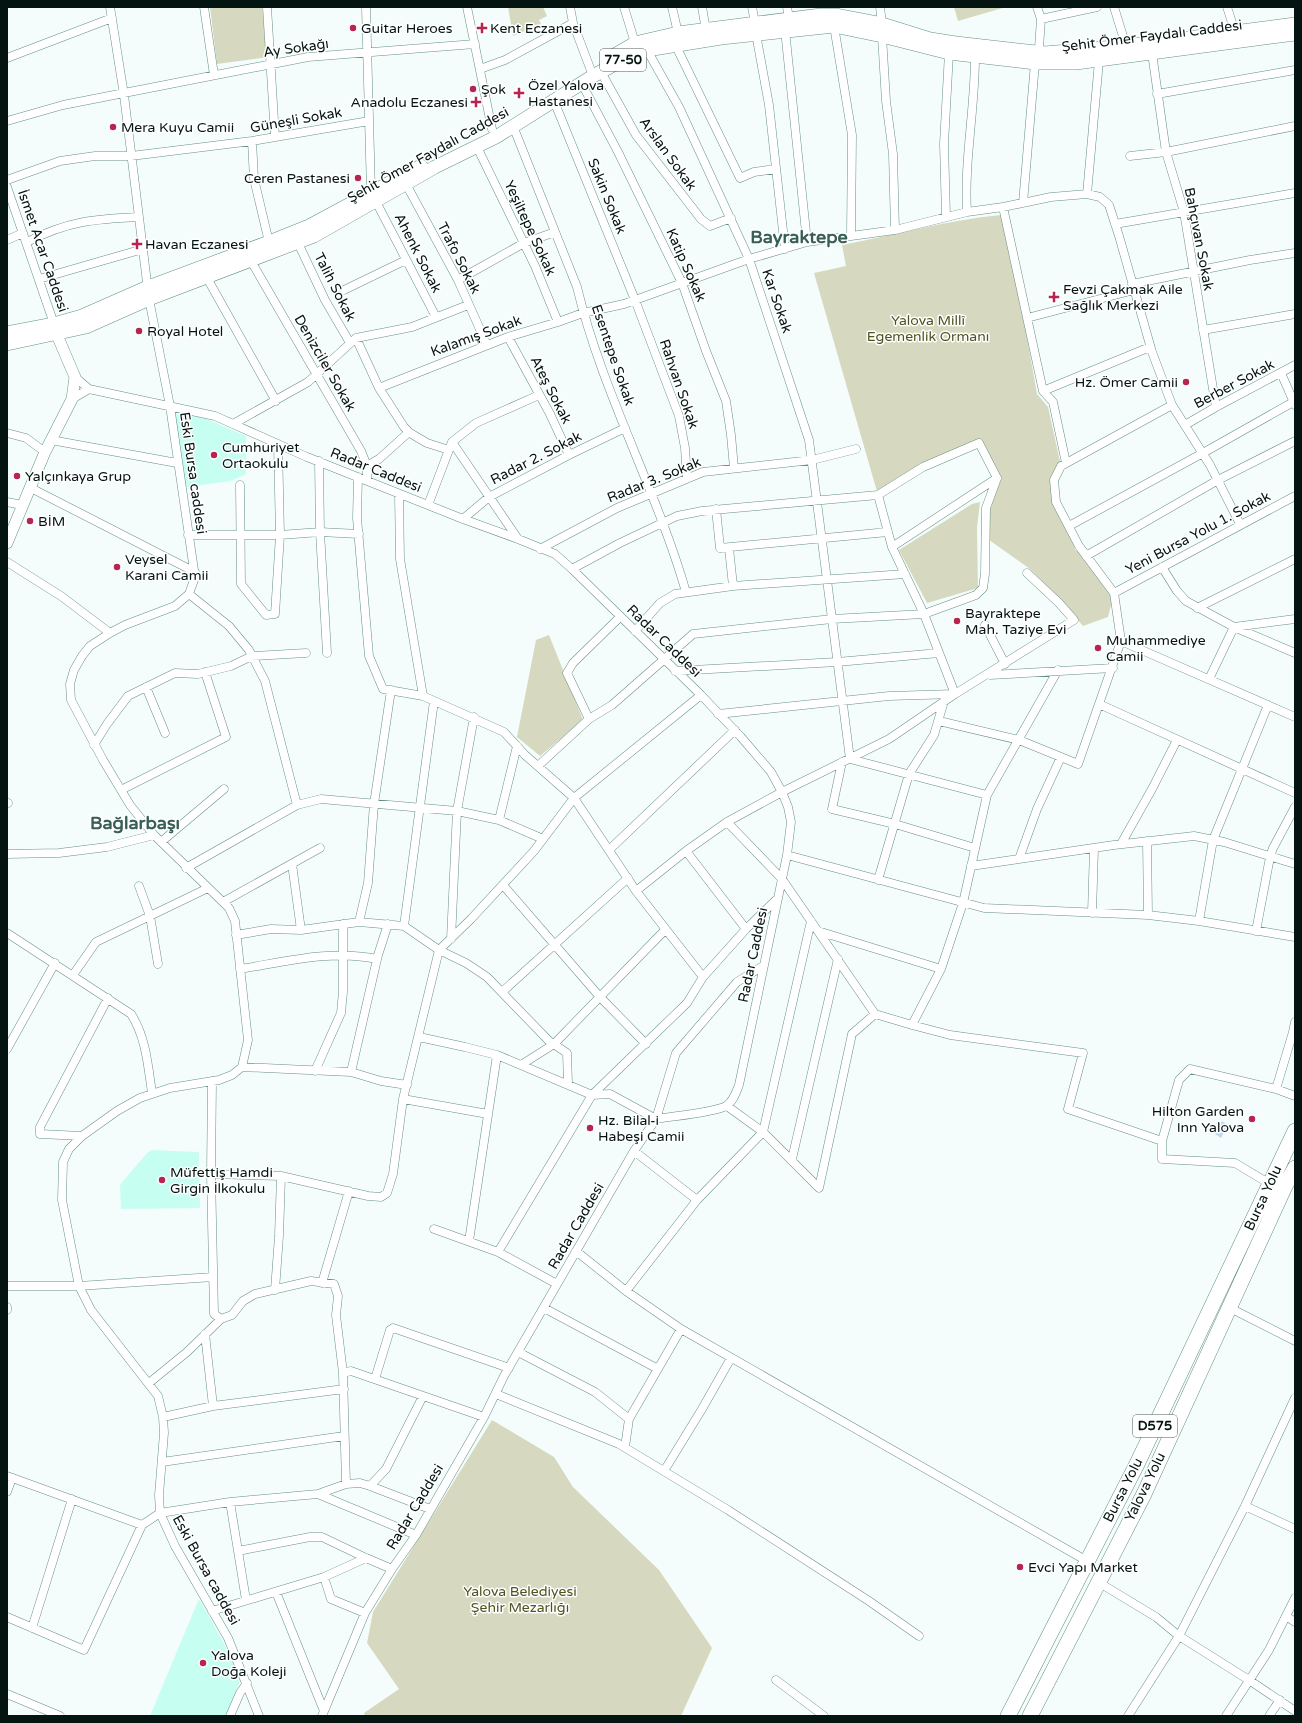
<svg xmlns="http://www.w3.org/2000/svg" width="1302" height="1723" viewBox="0 0 1302 1723" font-family="'Varela Round',sans-serif">
  <rect width="100%" height="100%" fill="#f4fdfb"/>
  <path fill="#c7fef2" d="M175,414L202,417L246,436V474L231,481L186,487Z
    M152,1150L199,1152L200,1208L121,1209L120,1185L147,1153Z
    M200,1600L221,1638L241,1678L226,1716H150L198,1601Z"/>
  <path fill="#d6d9bf" d="M210,7H262L268,57L217,64Z
    M508,7H543L547,16L539,20L541,24L513,36Z
    M954,7H1006L958,21Z
    M1001,215L1023,315L1037,394L1048,407L1061,466L1054,480L1056,502L1069,526L1075,550L1086,556L1114,593L1108,617L1083,626L1056,595L1030,569L985,537L986,508L997,478L979,443L923,467L878,495L814,273L846,266L842,245C895,235 947,220 1001,215Z
    M980,502L977,528L978,588L927,603L899,550L972,504Z
    M549,635L583,720L540,756L517,737L536,640Z
    M492,1420L554,1457L573,1487L659,1570L712,1648L681,1716H365L364,1713L399,1689L367,1643L373,1612Z"/>
  <path fill="#c0d9f2" d="M1222,1121L1228,1125L1221,1138L1215,1134Z"/>
  <g fill="none" stroke-linecap="round" stroke-linejoin="round">
    <g stroke="#669087" stroke-width="9">
      <path id="street" d="M110,7L124,95L149,299L170,406L195,577L189,594L175,606L125,625L110,633L90,646L82,656L74,670L70,684L71,700L103,760L130,805L154,835L229,908L235,921L248,1040L242,1067L232,1075L219,1080L170,1088L140,1098L117,1111L82,1136L69,1149L63,1162L62,1200L79,1286L91,1310L158,1396L163,1417L164,1433L159,1495L160,1513L175,1546L228,1638L259,1716
        M204,7L214,75
        M267,7L275,137
        M366,7L371,192L436,317
        M467,7L492,129
        M570,7L573,23L593,76
        M624,7L635,43
        M672,7L678,33
        M702,7L706,30
        M752,7L755,23
        M787,7L789,19
        M880,7L882,24
        M1114,7L1126,46
        M1227,7L1235,32
        M1041,19L1097,7
        M834,26L852,135L851,235
        M785,30L807,242
        M756,34L769,105L785,249
        M882,36L886,101L893,154L895,230
        M675,44L740,178L754,172L776,169
        M647,50L679,107L749,259L809,440L850,759L987,795
        M1036,52L1039,48L1041,19L1037,7
        M1152,53L1166,152L1184,212L1216,407
        M7,58L112,18
        M480,69L505,60L573,23
        M601,72L636,135L701,219L710,226L731,218
        M582,84L618,152L682,283L706,351L726,401L731,435L734,468
        M1157,94L1295,70
        M554,101L635,300L679,416L685,448L687,478
        M7,121L63,105L308,57L475,44
        M513,126L577,287C602,392 656,488 686,592
        M252,141L254,179L269,242
        M477,147L535,266L558,322
        M1130,156L1166,152L1295,126
        M7,180L60,161L95,156H131L252,141L369,121
        M406,184L458,280L487,345
        M7,187L54,324
        M1087,194L1099,61
        M1023,203L1035,63
        M1003,207L1043,391L1053,402L1066,463
        M967,212C964,160 975,109 975,57
        M946,216L944,144L949,53
        M1115,224L1295,193
        M7,240L23,233
        M27,242C68,221 94,219 139,217
        M298,243L325,300L350,343
        M251,261L361,451L367,466V480
        M207,278L276,401
        M39,279L143,249
        M458,280L524,243L555,232
        M1132,284L1250,260L1295,253
        M344,290L406,260
        M1027,318L1134,290
        M1203,330L1295,314
        M508,337L550,414L569,455
        M356,338L379,388L404,427L410,433L427,443L449,450
        M1281,373L1295,405
        M75,377L89,389L215,416L307,457L463,519L518,539L555,554L572,569L701,695L741,737L771,772L782,792L788,807L791,822L787,855L739,1085C736,1093 733,1102 726,1106C713,1113 672,1116 656,1119L634,1151L504,1376L484,1417L416,1535L392,1569L365,1613L322,1716
        M379,388L508,337L558,322L583,313L624,304L749,259L807,242L895,230L967,212L1003,207L1051,197L1087,194L1100,197L1109,205L1119,236L1152,352L1172,405L1210,465L1240,524
        M1043,391L1150,347
        M72,399L89,389
        M233,424L308,382L356,338L412,327L468,305
        M1185,425L1216,407L1295,365
        M7,433L26,438L45,452
        M51,440L177,463
        M452,442L518,539
        M319,461L320,532L327,653
        M367,466L379,459L409,432
        M358,477L357,518L369,656L383,689L423,696L504,732L525,755L574,798L636,891L703,977
        M240,485L241,584L266,615L275,614L280,535L278,444
        M29,487L195,572
        M399,494L400,559L423,696
        M7,502L22,505
        M428,505L452,442L476,423L539,395
        M716,509L720,548L888,532
        M463,519L489,497L569,455L625,428
        M1069,526L1203,453L1295,401
        M188,535H280L320,532L359,534
        M729,548L733,586
        M540,549L617,508L703,472L812,460L856,449
        M1086,556L1218,480L1295,441
        M7,562L61,596L110,633
        M1162,567L1177,591L1186,601L1234,627L1295,653
        M572,569L620,543L677,516L702,511L878,495L923,467L979,443L997,478
        M1114,593L1295,496
        M189,594L229,626L249,650L265,681L297,805
        M1197,608L1295,559
        M985,625L1005,664
        M635,631L660,603L675,594L733,586L905,574
        M1121,641L1295,717
        M675,671L837,662L939,653
        M990,675L1113,668
        M1209,679L1234,627L1295,619
        M146,687L165,733
        M1099,704L1295,793
        M718,714L889,696L955,694L924,614L892,547L878,495
        M589,719L567,673L573,663L620,617
        M939,721L1019,740L1078,764L1121,641L1114,593L1079,546L1056,502L1054,480L1061,466L1172,405
        M94,745L107,724L128,696L175,673L198,674L231,666L252,656L306,653
        M842,762L832,809L895,824L975,848
        M538,766L589,719L612,705L693,634L832,619L924,614L976,595L983,588L985,574L986,508L997,478L892,547
        M121,790L226,737L205,672
        M7,803H8
        M499,820L517,746
        M727,822L782,879L875,1014L912,1025L950,1035L1083,1053L1068,1109L1162,1141V1159L1235,1163L1270,1184
        M1147,841L1148,915
        M161,842L224,789
        M1121,844L1152,789L1177,740
        M609,850L735,730
        M686,851L746,929
        M7,854L59,853L107,847L154,835
        M787,855L984,908L1148,915L1199,921L1295,937
        M1019,859L1037,809L1061,757
        M292,864L301,930
        M971,866L1114,845L1194,836L1224,842L1295,864
        M186,868L297,805L321,799L457,811L499,820L543,839
        M878,880L909,774L934,735L944,701
        M503,885L600,997L646,1044
        M139,886L150,916L158,964
        M636,891L686,851L727,822L782,792L889,739L955,694L1074,620L1059,603L1027,573
        M223,902L320,848
        M1092,913L1094,848
        M1199,921L1213,840L1268,705
        M359,922L368,883L374,804L391,690
        M404,926L434,701
        M818,931L941,969
        M1256,931L1270,857L1273,848L1295,807
        M7,933L131,1014C146,1037 148,1066 152,1093
        M236,935L271,929L301,930L359,922L404,926L439,950L466,963L487,977L549,1041L567,1053L568,1084
        M451,939L457,811L474,717
        M240,969C284,962 332,949 377,959
        M73,975L96,942L208,888
        M502,992L628,878
        M1295,1022L1293,1032H1295
        M912,1025L941,969L963,903L987,795L1058,670
        M419,1037L465,1047L497,1055L592,1095L610,1094L656,1119L676,1053L737,982L763,966
        M7,1049L55,963
        M521,1065L554,1044L665,930
        M242,1067L351,1072L381,1081L407,1085
        M315,1071L341,1013L343,992V924
        M351,1072L378,955L388,924
        M212,1081L211,1174L214,1314L221,1319L232,1315L243,1301L255,1294L311,1281L334,1284L338,1296L336,1315L343,1373
        M1276,1089L1293,1032
        M403,1099L488,1114
        M727,1106L763,1132L819,1188L852,1034L875,1014
        M82,1136L40,1134V1127L108,998
        M1162,1141L1179,1080L1190,1069L1276,1089L1295,1096
        M634,1151L697,1200
        M792,1159L838,959
        M211,1174L281,1176L368,1196L381,1197L387,1193L393,1174L403,1099L439,950L471,919L534,851L574,798L701,695
        M434,1229L498,1252L557,1284
        M469,1241L497,1055
        M576,1251L626,1291L681,1329L1087,1561
        M498,1252L592,1095L687,1003L703,977L746,929L777,899
        M322,1283L349,1191
        M7,1286H79L213,1277
        M275,1290L279,1236L281,1176
        M626,1291L697,1200L763,1132L811,921
        M7,1307V1310
        M1228,1307L1295,1341
        M544,1308L658,1369
        M205,1334L213,1406
        M518,1352L595,1392L629,1419L625,1447
        M375,1379L390,1330L393,1328L509,1368
        M149,1383L187,1352L221,1319
        M496,1394L619,1444L728,1510L869,1601L919,1636
        M163,1417L213,1406L344,1389
        M629,1419L681,1329
        M162,1462L344,1436
        M664,1471L702,1409L731,1358
        M7,1476L142,1525
        M346,1484L343,1373L351,1371L484,1417
        M370,1486L386,1469L423,1396
        M7,1492L12,1478
        M318,1494L346,1484L360,1483L370,1486L430,1509
        M230,1502L246,1600
        M1245,1506L1295,1529
        M238,1551L310,1537H322L366,1558L392,1569
        M324,1577L331,1599L365,1613
        M1098,1582L1156,1617L1179,1636L1249,1680L1295,1711
        M276,1592L324,1711
        M212,1611L324,1577L366,1558
        M1286,1616L1295,1622
        M7,1617L84,1650L142,1525L160,1513L230,1502L318,1494L416,1535
        M32,1628L72,1499
        M776,1680L824,1716
        M7,1694L60,1716
        M230,1716L240,1693L247,1683
        M1128,1716L1179,1636L1245,1506L1295,1398
        M1226,1716L1269,1650L1295,1598
        M1269,1716L1280,1700"/>
    </g>
    <g stroke="#669087" stroke-width="12">
      <path id="secondary" d="M7,543L45,452L72,399L75,377L57,335"/>
    </g>
    <g stroke="#669087" stroke-width="14">
      <path id="primary" d="M611,57L635,43L678,33L821,15H835L882,24L930,39L956,43L1045,53L1126,46L1295,24
        M7,333L54,324L82,316L148,287L269,242L309,226L421,166
        M7,344L86,327L149,299L314,236L435,167L496,137L593,76L628,57L647,50L721,38L834,26L882,36L949,53L1035,63H1076L1295,34"/>
    </g>
    <g stroke="#669087" stroke-width="16">
      <path id="highway" d="M1008,1716L1137,1464L1295,1131
        M1030,1716L1144,1494L1286,1184L1295,1168"/>
    </g>
    <use href="#street" stroke="#fff" stroke-width="8"/>
    <use href="#secondary" stroke="#fff" stroke-width="11"/>
    <use href="#primary" stroke="#fff" stroke-width="13"/>
    <use href="#highway" stroke="#fff" stroke-width="15"/>
  </g>
  <g fill="#b62550" stroke="#fff" stroke-width="1.5">
    <circle cx="353" cy="28" r="4"/>
    <path d="M480 22h4v4h4v4h-4v4h-4v-4h-4v-4h4z"/>
    <circle cx="473" cy="89" r="4"/>
    <path d="M517 87h4v4h4v4h-4v4h-4v-4h-4v-4h4z"/>
    <path d="M474 96h4v4h4v4h-4v4h-4v-4h-4v-4h4z"/>
    <circle cx="113" cy="127" r="4"/>
    <circle cx="358" cy="178" r="4"/>
    <path d="M135 238h4v4h4v4h-4v4h-4v-4h-4v-4h4z"/>
    <path d="M1052 291h4v4h4v4h-4v4h-4v-4h-4v-4h4z"/>
    <circle cx="139" cy="331" r="4"/>
    <circle cx="1186" cy="382" r="4"/>
    <circle cx="214" cy="455" r="4"/>
    <circle cx="17" cy="476" r="4"/>
    <circle cx="30" cy="521" r="4"/>
    <circle cx="117" cy="567" r="4"/>
    <circle cx="957" cy="621" r="4"/>
    <circle cx="1098" cy="648" r="4"/>
    <circle cx="1252" cy="1119" r="4"/>
    <circle cx="590" cy="1128" r="4"/>
    <circle cx="162" cy="1180" r="4"/>
    <circle cx="1020" cy="1567" r="4"/>
    <circle cx="203" cy="1663" r="4"/>
  </g>
  <g text-anchor="middle" dominant-baseline="central" stroke-width="3" stroke-linejoin="round" paint-order="stroke">
    <g fill="#fff" stroke="#4f5a58" stroke-width="1">
      <rect x="600" y="49" width="46" height="22" rx="3"/>
      <rect x="1133" y="1415" width="44" height="22" rx="3"/>
    </g>
    <g font-size="13" font-weight="bold" fill="#041411">
      <text x="623" y="60">77-50</text>
      <text x="1155" y="1426">D575</text>
    </g>
    <g font-size="14" fill="#041411" stroke="#fff" text-anchor="start">
      <text x="361" y="28">Guitar Heroes</text>
      <text x="490" y="28">Kent Eczanesi</text>
      <text x="528" y="85">Özel Yalova<tspan x="528" dy="16">Hastanesi</tspan></text>
      <text x="481" y="89">Şok</text>
      <text x="468" y="102" text-anchor="end">Anadolu Eczanesi</text>
      <text x="121" y="127">Mera Kuyu Camii</text>
      <text x="350" y="178" text-anchor="end">Ceren Pastanesi</text>
      <text x="145" y="244">Havan Eczanesi</text>
      <text x="1063" y="289">Fevzi Çakmak Aile<tspan x="1063" dy="16">Sağlık Merkezi</tspan></text>
      <text x="147" y="331">Royal Hotel</text>
      <text x="1178" y="382" text-anchor="end">Hz. Ömer Camii</text>
      <text x="222" y="447">Cumhuriyet<tspan x="222" dy="16">Ortaokulu</tspan></text>
      <text x="25" y="476">Yalçınkaya Grup</text>
      <text x="38" y="521">BİM</text>
      <text x="125" y="559">Veysel<tspan x="125" dy="16">Karani Camii</tspan></text>
      <text x="965" y="613">Bayraktepe<tspan x="965" dy="16">Mah. Taziye Evi</tspan></text>
      <text x="1106" y="640">Muhammediye<tspan x="1106" dy="16">Camii</tspan></text>
      <text x="1244" y="1111" text-anchor="end">Hilton Garden<tspan x="1244" dy="16">Inn Yalova</tspan></text>
      <text x="598" y="1120">Hz. Bilal-i<tspan x="598" dy="16">Habeşi Camii</tspan></text>
      <text x="170" y="1172">Müfettiş Hamdi<tspan x="170" dy="16">Girgin İlkokulu</tspan></text>
      <text x="1028" y="1567">Evci Yapı Market</text>
      <text x="211" y="1655">Yalova<tspan x="211" dy="16">Doğa Koleji</tspan></text>
    </g>
    <g font-size="14" fill="#041411" stroke="#fff">
      <text transform="translate(1152 36) rotate(-7)">Şehit Ömer Faydalı Caddesi</text>
      <text transform="translate(296 48) rotate(-8)">Ay Sokağı</text>
      <text transform="translate(296 120) rotate(-10)">Güneşli Sokak</text>
      <text transform="translate(668 154) rotate(54)">Arslan Sokak</text>
      <text transform="translate(428 155) rotate(-29)">Şehit Ömer Faydalı Caddesi</text>
      <text transform="translate(607 196) rotate(68)">Sakin Sokak</text>
      <text transform="translate(530 228) rotate(65)">Yeşiltepe Sokak</text>
      <text transform="translate(1199 239) rotate(79)">Bahçıvan Sokak</text>
      <text transform="translate(43 251) rotate(71)">İsmet Acar Caddesi</text>
      <text transform="translate(418 253) rotate(63)">Ahenk Sokak</text>
      <text transform="translate(459 258) rotate(63)">Trafo Sokak</text>
      <text transform="translate(686 265) rotate(66)">Katip Sokak</text>
      <text transform="translate(335 287) rotate(63)">Talih Sokak</text>
      <text transform="translate(777 301) rotate(71)">Kar Sokak</text>
      <text transform="translate(476 336) rotate(-20)">Kalamış Sokak</text>
      <text transform="translate(613 355) rotate(71)">Esentepe Sokak</text>
      <text transform="translate(325 363) rotate(60)">Denizciler Sokak</text>
      <text transform="translate(679 384) rotate(71)">Rahvan Sokak</text>
      <text transform="translate(1234 384) rotate(-28)">Berber Sokak</text>
      <text transform="translate(551 390) rotate(63)">Ateş Sokak</text>
      <text transform="translate(536 458) rotate(-27)">Radar 2. Sokak</text>
      <text transform="translate(376 470) rotate(22)">Radar Caddesi</text>
      <text transform="translate(193 473) rotate(82)">Eski Bursa caddesi</text>
      <text transform="translate(654 480) rotate(-22)">Radar 3. Sokak</text>
      <text transform="translate(1198 533) rotate(-28)">Yeni Bursa Yolu 1. Sokak</text>
      <text transform="translate(664 641) rotate(44)">Radar Caddesi</text>
      <text transform="translate(753 955) rotate(-78)">Radar Caddesi</text>
      <text transform="translate(1263 1198) rotate(-65)">Bursa Yolu</text>
      <text transform="translate(576 1226) rotate(-60)">Radar Caddesi</text>
      <text transform="translate(1145 1487) rotate(-64)">Yalova Yolu</text>
      <text transform="translate(1123 1490) rotate(-63)">Bursa Yolu</text>
      <text transform="translate(415 1507) rotate(-59)">Radar Caddesi</text>
      <text transform="translate(206 1570) rotate(61)">Eski Bursa caddesi</text>
    </g>
    <g font-size="14" fill="#50531f" stroke="#fff">
      <text x="928" y="320">Yalova Millî<tspan x="928" dy="16">Egemenlik Ormanı</tspan></text>
      <text x="520" y="1591">Yalova Belediyesi<tspan x="520" dy="16">Şehir Mezarlığı</tspan></text>
    </g>
    <g font-size="18" font-weight="bold" fill="#375f57" stroke="#fff">
      <text x="799" y="237">Bayraktepe</text>
      <text x="135" y="823">Bağlarbaşı</text>
    </g>
  </g>
  <rect width="1302" height="1723" fill="none" stroke="#041411" stroke-width="16"/>
</svg>
